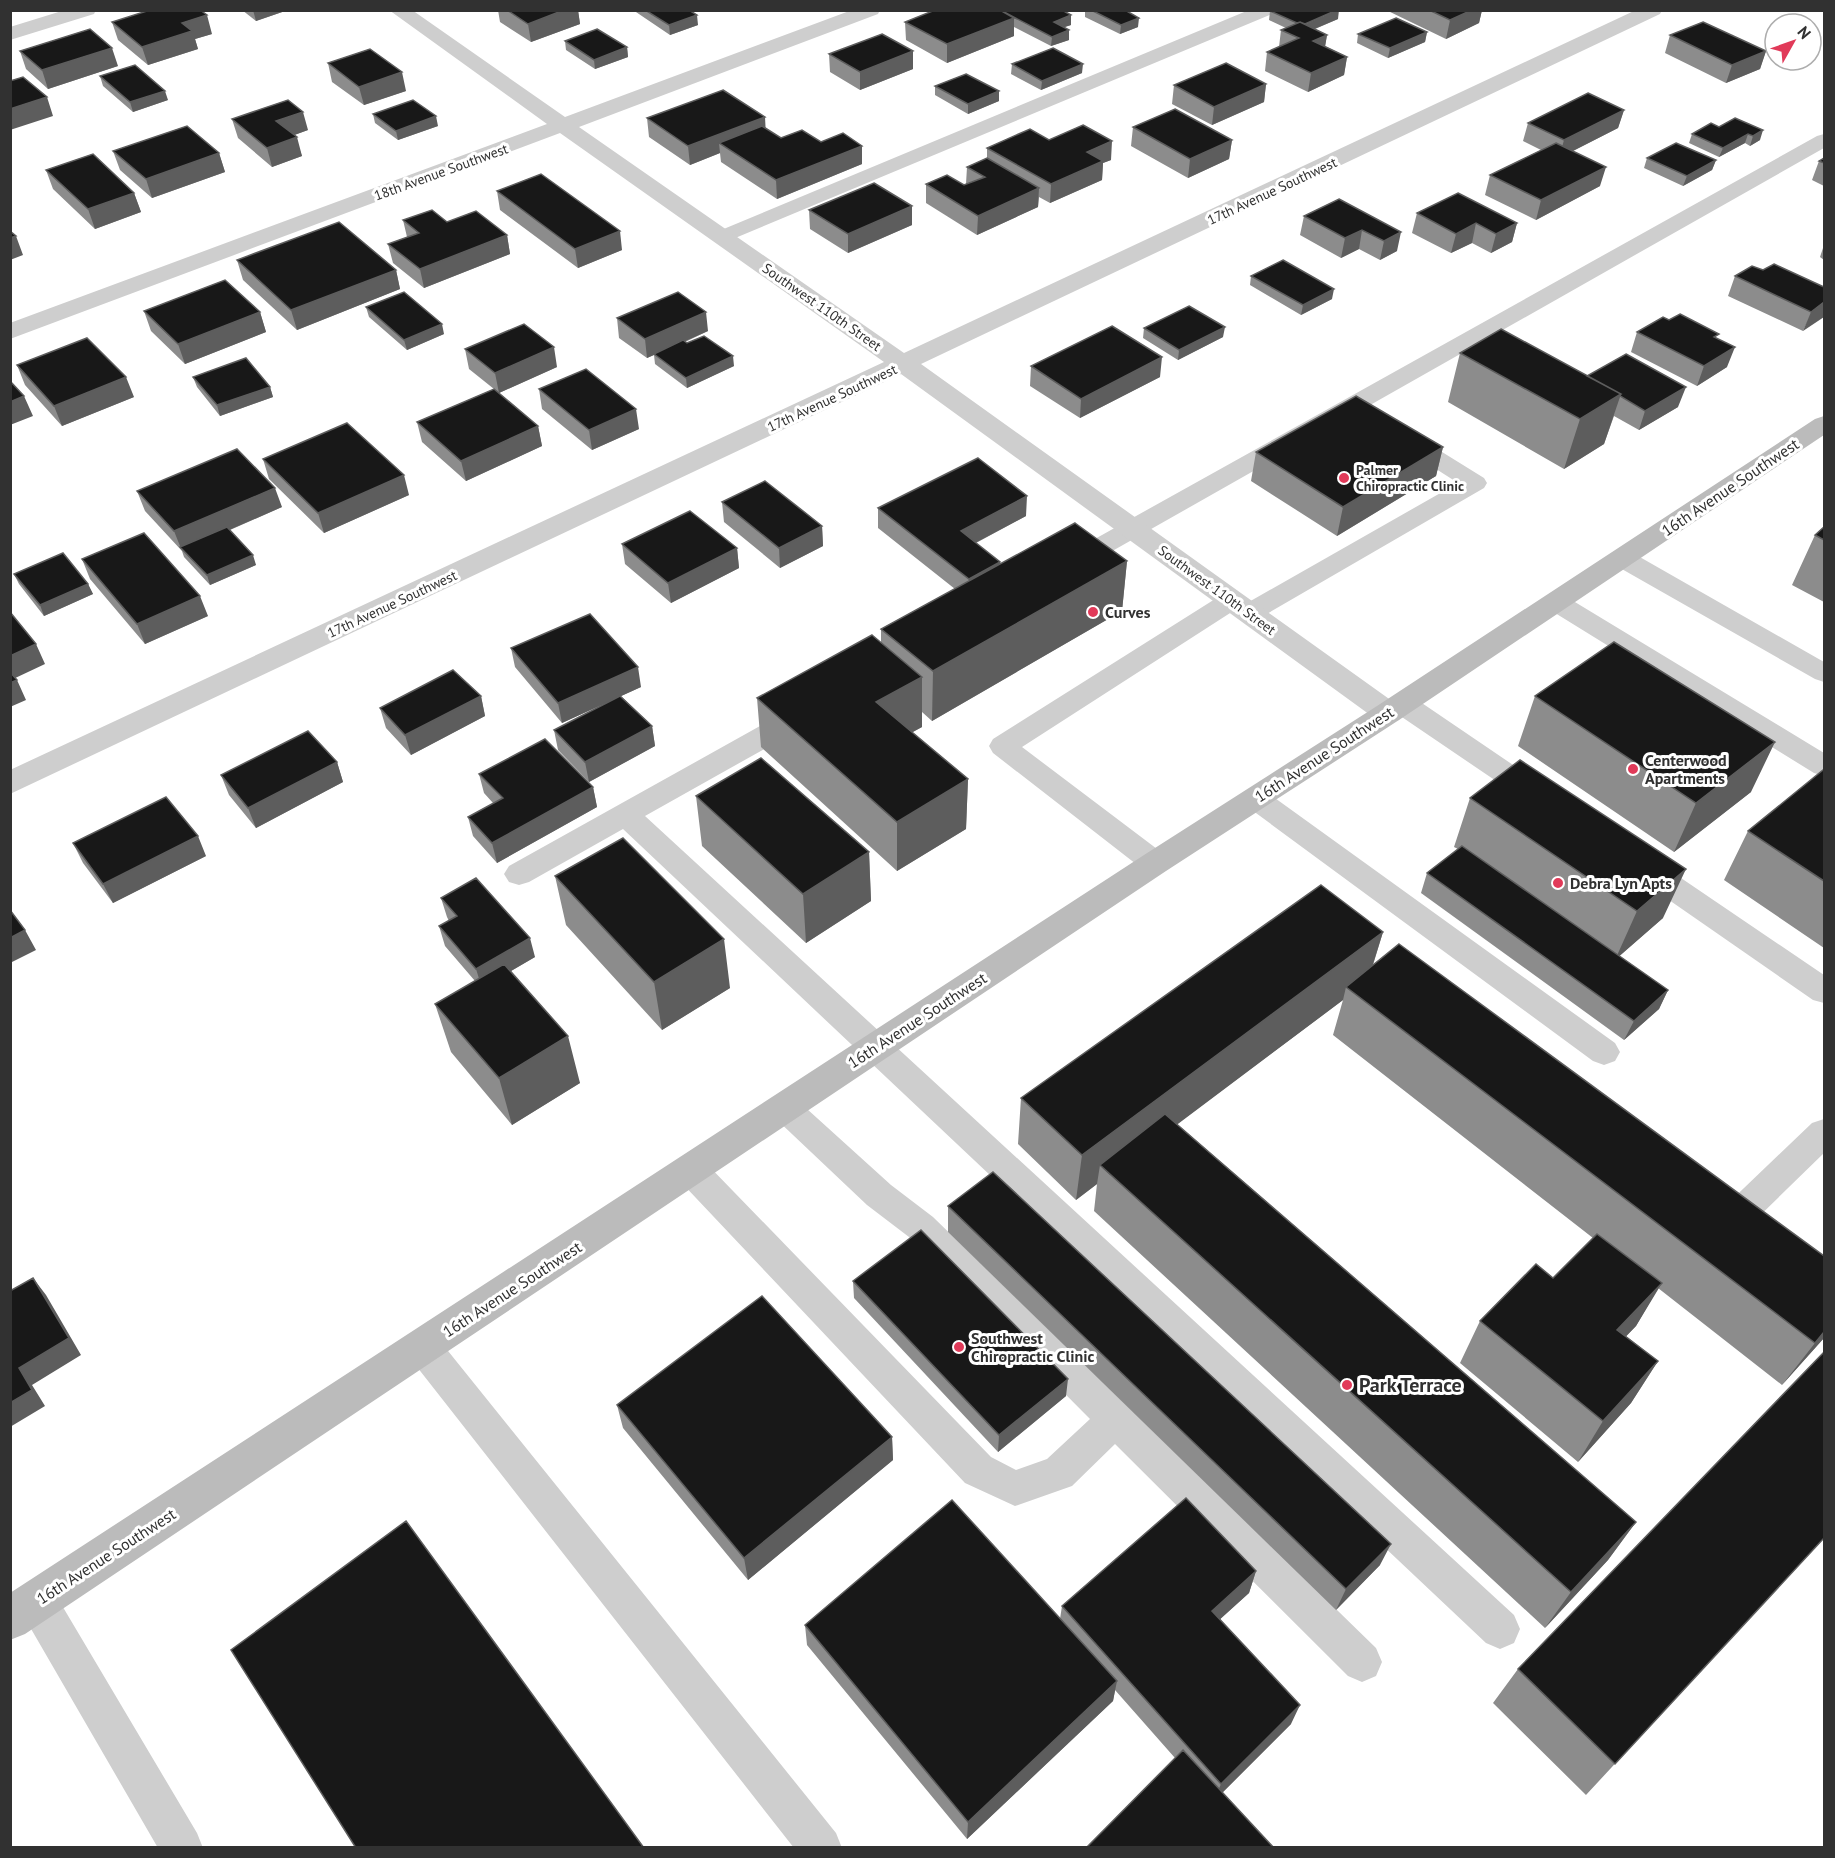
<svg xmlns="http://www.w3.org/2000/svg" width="1835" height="1858" viewBox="0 0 1835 1858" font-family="'PT Sans',sans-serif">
  <rect width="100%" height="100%" fill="#fff"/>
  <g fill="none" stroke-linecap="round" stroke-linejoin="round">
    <path fill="#cecece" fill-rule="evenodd" d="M1249,10H1275L1272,14L728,241L721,243L714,241L711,237L714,233Z
      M1824,134V148L1077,571L1068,573L1059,571L1055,565L1059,559L1817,136Z
      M1405,432L1413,434L1484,478L1487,483L1484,488L1258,619L1249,621L1240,619L1236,613L1240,607L1458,483L1397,444L1393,439L1397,434Z
      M1622,550L1631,552L1824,662V682L1815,679L1613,564L1609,558L1613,552Z
      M1232,592L1241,594L1245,600L1241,606L1022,747L1165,855L1170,863L1165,871L1155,874L1145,871L993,753L989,746L993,739L1223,594Z
      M1556,594L1565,596L1824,753V776L1814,773L1547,608L1543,602L1547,596Z
      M1403,695L1413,697L1547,788L1551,795L1547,802L1537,805L1527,802L1393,711L1390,704L1393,697Z
      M797,709L807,711L811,718L807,725L645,816L1514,1615L1520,1629L1514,1643L1500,1649L1486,1643L623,829L529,882L519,885L509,882L504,874L509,866L787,711Z
      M1255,788L1265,791L1615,1043L1620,1052L1615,1061L1604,1065L1593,1061L1245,805L1241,798L1245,791Z
      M1643,856L1653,859L1824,975V1003L1813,1000L1633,875L1628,867L1633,859Z
      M785,1095L796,1099L891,1185L933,1217L1376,1648L1382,1662L1376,1676L1362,1682L1348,1676L1115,1444L1072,1486L1015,1506L965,1483L679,1180L674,1170L679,1160L691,1156L703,1160L991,1457L1016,1470L1047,1459L1090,1419L909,1237L867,1205L774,1117L769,1108L774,1099Z
      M1824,1119V1153L1744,1231L1732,1236L1720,1231L1715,1221L1720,1211L1812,1123Z
      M423,1331L436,1336L836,1833L842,1848H794L410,1358L405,1347L410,1336Z
      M37,1582L51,1587L197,1833L203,1848H158L23,1615L18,1601L23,1587Z"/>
    <path fill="#cecece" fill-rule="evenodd" d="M65,10H96L94,14L10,40V27Z
      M389,10H412L565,117L852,10H880L878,14L579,127L904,353L1636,10H1662L1660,14L921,364L1399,706L1403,713L1399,720L1388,723L1377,720L901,374L10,794V770L884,362L560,133L10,339V323L547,124Z"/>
    <path fill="#bbb" fill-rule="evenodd" d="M1824,416V435L1399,720L1166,871L25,1634L10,1640V1593L1144,855L1377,706L1815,419Z"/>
  </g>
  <path fill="#8c8c8c" d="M242,10H288L256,21Z
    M498,10H578L580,24L531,42L500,22Z
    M633,10H689L698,25L670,35Z
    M1085,10H1125L1138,27L1120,34L1085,17Z
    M1386,10H1482L1479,23L1446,39Z
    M1270,11L1338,19L1315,29L1327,35L1325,46L1347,57L1344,75L1308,92L1265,71L1267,52L1279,47L1281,30L1286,28L1269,20Z
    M1004,13L1071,15V25L1064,27L1069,40L1051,46L1014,27V36L947,63L906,40L905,22Z
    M112,22L212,34L195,39L198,49L148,65L118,40Z
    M1427,32L1425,42L1388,58L1357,43L1358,34Z
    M1670,35L1766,51L1760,69L1726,83L1665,53Z
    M565,41L627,47L628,57L595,69L566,50Z
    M20,51L118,66L48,89L26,69Z
    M829,54L913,69L860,90L830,72Z
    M328,63L406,91L364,105L332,82Z
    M1012,64L1082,73L1041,90L1011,74Z
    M100,76L168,100L133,112L103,86Z
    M1266,84L1264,102L1212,125L1172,104L1174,85Z
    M935,86L999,91V101L968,114L935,95Z
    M1624,110L1618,128L1573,151L1600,186L1536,220L1485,195L1490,175L1541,150L1523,141L1528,123Z
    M373,114L438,126L398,140L375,123Z
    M647,118L765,128L781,138L821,142L862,164L777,199L721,162L720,153L690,165L649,137Z
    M1735,118L1760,140L1750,146L1745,143L1719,157L1689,143L1692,134L1719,127Z
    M232,119L308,130L294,135L302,156L272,167L238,138Z
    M1133,127L1232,140L1229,159L1188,178L1131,146Z
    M1049,140L1111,160L1103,163L1102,180L1050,203L1039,197L1038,207L977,235L926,203V184L964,185L966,184L967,167L987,158V148Z
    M113,151L219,153L225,172L152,198L120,170Z
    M1647,158L1716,160L1712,170L1683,186L1644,168Z
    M1824,158V186L1812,180L1819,161Z
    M46,170L134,193L141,212L95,229L53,189Z
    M497,191L622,250L578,268L500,210Z
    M1339,199L1397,251L1380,260L1359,249L1341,258L1300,235L1304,216Z
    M809,210L912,225L848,253L810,229Z
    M1417,213L1517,223L1512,242L1491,253L1472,243L1451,253L1412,233Z
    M403,220L447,222L507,235L510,254L424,288L393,263L388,244L407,237Z
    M1824,245V260L1820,257Z
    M237,260L396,270L400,289L297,330L243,280Z
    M1763,270L1824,287L1803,331L1728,296L1735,276Z
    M1251,276L1332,299L1301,315L1250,285Z
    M366,307L444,334L407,350L369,317Z
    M144,311L260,312L266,332L185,364L151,331Z
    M617,318L708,331L685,342L734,366L687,388L655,364L654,355L647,358L619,338Z
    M1669,320L1717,338L1727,367L1697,386L1631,352L1637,332Z
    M1144,328L1223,337L1178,360L1143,338Z
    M465,349L557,367L499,393L538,426L542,446L466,481L422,442L417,422L494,389L469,369Z
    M1460,353L1587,376L1678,407L1639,430L1614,416L1604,444L1564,469L1448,402Z
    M17,365L134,397L62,426L25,385Z
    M1031,366L1160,377L1080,418L1030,386Z
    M193,377L270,387L273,397L220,416L197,387Z
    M539,389L639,429L592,450L542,409Z
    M1443,447L1436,476L1337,536L1251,481L1256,452Z
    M263,459L409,495L324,533L269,479Z
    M137,491L282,507L230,530L256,565L210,585L184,557L182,551L145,511Z
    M722,502L822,526L823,546L780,568L724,522Z
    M878,508L1026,516L976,543L1000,564L1127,561L1122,611L932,721L922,712V727L912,732L968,779L966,829L897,871L761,747L757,698L881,643V629L955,589L878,528Z
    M1824,527V602L1792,585L1815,535Z
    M622,544L737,548L739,568L671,603L625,564Z
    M82,559L208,616L145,644L90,579Z
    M14,574L88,584L93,594L44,616L19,584Z
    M511,648L641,687L621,696L652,726L655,746L589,782L558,750L554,730L608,702L562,723L515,667Z
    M481,696L485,716L411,755L386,728L380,708Z
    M1535,696L1751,792L1674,852L1518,746Z
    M337,762L343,782L256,828L229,795L221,775Z
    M1824,771V948L1724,880L1748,831Z
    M479,774L593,787L597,807L497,863L473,836L468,817L493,803L484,793Z
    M696,796L869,852L871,901L806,943L702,846Z
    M1470,798L1663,918L1619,956L1668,990L1659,1009L1624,1040L1421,893L1427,873L1458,849L1454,847Z
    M73,843L206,856L113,903L83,863Z
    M555,876L730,988L662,1030L566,925Z
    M441,898L535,957L511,971L580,1083L512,1125L451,1052L435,1004L475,981L445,946L439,926L449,921L447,917Z
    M1383,932L1373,965L1824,1338L1782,1385L1658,1288L1636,1326L1626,1336L1658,1361L1631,1403L1578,1462L1460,1363L1480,1321L1553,1278L1593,1238L1333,1035L1343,1000L1177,1124L1636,1522L1608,1560L1545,1628L1094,1211L1097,1184L1076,1200L1018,1144L1021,1098Z
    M948,1206L1380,1565L1336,1610L948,1232Z
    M853,1281L1066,1396L998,1452L854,1298Z
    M617,1405L892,1437L893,1460L748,1580L623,1428Z
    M1824,1538L1586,1795L1493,1703L1518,1669Z
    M1256,1571L1249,1593L1220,1619L1291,1724L1223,1792L1175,1758L1115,1690L1113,1701L967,1839L807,1645L805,1625L1060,1619L1062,1606Z"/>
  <path fill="#5d5d5d" d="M253,10H288L256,21Z
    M564,10H578L580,24L531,42L528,24Z
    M1337,10H1339L1338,19L1300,35L1302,26Z
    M1472,10H1482L1479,23L1446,39L1450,20Z
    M207,15L212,34L195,39L198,49L148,65L142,47L182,23Z
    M697,15L698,25L670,35L669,25Z
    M1071,15V25L1053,31L1054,22Z
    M1014,18V36L947,63V44Z
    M1139,18L1138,27L1120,34L1121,25Z
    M1069,30V40L1051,46L1052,37Z
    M1427,32L1425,42L1388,58L1390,48Z
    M1327,35L1324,53L1313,41Z
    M627,47L628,57L595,69L594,60Z
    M112,48L118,66L48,89L42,70Z
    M913,51V69L860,90V72Z
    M1766,51L1760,69L1726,83L1732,65Z
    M1347,57L1344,75L1308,92L1311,73Z
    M1083,64L1082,73L1041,90L1042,81Z
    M402,72L406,91L364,105L359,87Z
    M1266,84L1264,102L1212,125L1214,107Z
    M165,91L168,100L133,112L130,102Z
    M999,91V101L968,114V104Z
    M47,97L53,116L10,130V109Z
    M1624,110L1618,128L1559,158L1564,140Z
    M303,112L308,130L281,140L276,121Z
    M436,116L438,126L398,140L396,131Z
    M765,117L766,136L719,143L720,153L690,165L688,146Z
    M1763,130L1760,140L1750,146L1753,136Z
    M1748,134L1745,143L1719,157L1723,148Z
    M297,137L302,156L272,167L267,148Z
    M1232,140L1229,159L1188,178L1190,159Z
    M1112,141L1111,160L1103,163L1102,180L1050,203L1051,184L1087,152Z
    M862,146V164L777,199L776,180Z
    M219,153L225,172L152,198L146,179Z
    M1716,160L1712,170L1683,186L1687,176Z
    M1606,167L1600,186L1536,220L1541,200Z
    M1039,188L1038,207L977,235L978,216Z
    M134,193L141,212L95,229L88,209Z
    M912,206V225L848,253V234Z
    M1476,223L1472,243L1451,253L1456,234Z
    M1517,223L1512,242L1491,253L1496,234Z
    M1362,230L1359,249L1341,258L1345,238Z
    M620,231L622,250L578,268L575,249Z
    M1401,232L1397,251L1380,260L1384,241Z
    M507,235L510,254L424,288L420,269Z
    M16,236L23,255L10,260V238Z
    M396,270L400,289L297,330L291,310Z
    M1334,289L1332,299L1301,315L1303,305Z
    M1824,302V317L1803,331L1811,312Z
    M260,312L266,332L185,364L178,344Z
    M706,312L708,331L647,358L645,339Z
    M442,324L444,334L407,350L404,340Z
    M1225,327L1223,337L1178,360L1179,350Z
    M554,347L557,367L499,393L495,373Z
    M1735,347L1727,367L1697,386L1704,366Z
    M733,356L734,366L687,388L686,378Z
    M1162,357L1160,377L1080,418L1081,399Z
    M126,377L134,397L62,426L54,406Z
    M270,387L273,397L220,416L217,405Z
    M1686,387L1678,407L1639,430L1645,411Z
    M1621,394L1604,444L1564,469L1580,419Z
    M24,396L33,416L10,425V402Z
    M636,409L639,429L592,450L589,430Z
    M538,426L542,446L466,481L461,461Z
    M1443,447L1436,476L1337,536L1343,507Z
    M404,475L409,495L324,533L318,513Z
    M275,488L282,507L183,550L180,547L182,551L174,531Z
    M1027,496L1026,516L960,551L961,531Z
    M822,526L823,546L780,568L779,548Z
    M737,548L739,568L671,603L668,583Z
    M253,555L256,565L210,585L207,575Z
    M1127,561L1122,611L932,721L933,671Z
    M1000,562L999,582L968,599L969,579Z
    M88,584L93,594L44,616L40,605Z
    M200,596L208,616L145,644L137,624Z
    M36,644L45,664L11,680L10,656Z
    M638,667L641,687L562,723L558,703Z
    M922,677V727L877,752L876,702Z
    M17,680L26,700L10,707V683Z
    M481,696L485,716L411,755L405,735Z
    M652,726L655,746L589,782L585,762Z
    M1775,742L1751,792L1674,852L1696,803Z
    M337,762L343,782L256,828L248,808Z
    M968,779L966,829L897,871V822Z
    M593,787L597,807L497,863L492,843Z
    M198,836L206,856L113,903L103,884Z
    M869,852L871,901L806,943L803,894Z
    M1686,869L1663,918L1615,960L1637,911Z
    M25,930L36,950L10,963V938Z
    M1383,932L1368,980L1346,987L1343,1000L1110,1175L1100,1165L1097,1184L1076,1200L1082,1155Z
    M530,938L535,957L482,988L476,969Z
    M724,939L730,988L662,1030L654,982Z
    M1668,990L1659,1009L1624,1040L1634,1021Z
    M568,1036L580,1083L512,1125L499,1078Z
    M33,1278L46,1295L81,1355L32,1385L45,1406L10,1427V1403L19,1368Z
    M1662,1283L1636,1326L1592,1372L1617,1330Z
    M1824,1332V1338L1782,1385L1815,1343Z
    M1658,1361L1631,1403L1578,1462L1603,1421Z
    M1068,1379L1066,1396L998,1452L999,1435Z
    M892,1437L893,1460L748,1580L744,1558Z
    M1636,1522L1608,1560L1545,1628L1571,1592Z
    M1391,1544L1380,1565L1336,1610L1346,1589Z
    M1256,1571L1249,1593L1206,1632L1212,1611Z
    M1117,1681L1113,1701L967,1839L968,1822Z
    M1300,1705L1291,1724L1213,1802L1221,1784Z"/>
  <path fill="#181818" stroke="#5d5d5d" stroke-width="1.5" d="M150,10H200L207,15L182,23L192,31L142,47L112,22Z
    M507,10H564L528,24Z
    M645,10H689L697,15L669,25Z
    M935,10H1000L1014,18L947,44L905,22Z
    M1009,10H1062L1071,15L1054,22L1069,30L1052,37L1004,12Z
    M1091,10H1125L1139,18L1121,25Z
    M1271,10H1337L1305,24L1300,22L1297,23L1270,11Z
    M1429,10H1472L1450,20Z
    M1396,18L1427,32L1390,48L1358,34Z
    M1300,22L1327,35L1313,41L1347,57L1311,73L1267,52L1299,38L1281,30Z
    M1703,22L1766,51L1732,65L1670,35Z
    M90,29L112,48L42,70L20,51Z
    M597,29L627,47L594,60L565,41Z
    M882,34L913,51L860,72L829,54Z
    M1053,48L1083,64L1042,81L1012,64Z
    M370,49L402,72L359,87L328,63Z
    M1226,63L1266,84L1214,107L1174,85Z
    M135,65L165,91L130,102L100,76Z
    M966,74L999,91L968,104L935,86Z
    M23,77L47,97L10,109V81Z
    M723,90L765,117L688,146L647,118Z
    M1588,93L1624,110L1564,140L1528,123Z
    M288,100L303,112L276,121L297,137L267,148L232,119Z
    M413,100L436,116L396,131L373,114Z
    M1175,109L1232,140L1190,159L1133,127Z
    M1735,118L1763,130L1753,136L1748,134L1723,148L1692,134L1711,123L1719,127Z
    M1083,125L1112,141L1087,152L1103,161L1051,184L987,148L1030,129L1049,140Z
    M187,126L219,153L146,179L113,151Z
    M762,126L781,138L802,130L821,142L843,133L862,146L776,180L719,143Z
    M1556,143L1606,167L1541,200L1490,175Z
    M1676,143L1716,160L1687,176L1647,158Z
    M93,154L134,193L88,209L46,170Z
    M987,158L1039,188L978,216L926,184L947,175L964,185L985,177L967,167Z
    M1824,158V163L1819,161Z
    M541,174L620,231L575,249L497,191Z
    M874,183L912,206L848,234L809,210Z
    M1458,193L1517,223L1496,234L1476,223L1456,234L1417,213Z
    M1339,199L1401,232L1384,241L1362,230L1345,238L1304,216Z
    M432,210L447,222L476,211L507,235L420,269L388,244L419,233L403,220Z
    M339,222L396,270L291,310L237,260Z
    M10,231L16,236L10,238Z
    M1283,260L1334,289L1303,305L1251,276Z
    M1774,264L1824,287V302L1811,312L1735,276L1752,266L1763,270Z
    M225,280L260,312L178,344L144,311Z
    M404,292L442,324L404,340L366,307Z
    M678,292L706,312L645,339L617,318Z
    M1189,306L1225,327L1179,350L1144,328Z
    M1680,314L1719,334L1714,337L1735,347L1704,366L1637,332L1663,317L1669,320Z
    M524,324L554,347L495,373L465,349Z
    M1112,326L1162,357L1081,399L1031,366Z
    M1501,329L1621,394L1580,419L1460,353Z
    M704,336L733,356L686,378L654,354L683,340L687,343Z
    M87,338L126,377L54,406L17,365Z
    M1626,354L1686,387L1645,411L1620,396L1621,394L1587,376Z
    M246,358L270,387L217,405L193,377Z
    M586,369L636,409L589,430L539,389Z
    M10,381L24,396L10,402Z
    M494,389L538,426L461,461L417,422Z
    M1356,396L1443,447L1343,507L1256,452Z
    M347,423L404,475L318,513L263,459Z
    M237,449L275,488L174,531L137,491Z
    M978,458L1027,496L961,531L1000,562L969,579L878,508Z
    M765,481L822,526L779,548L722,502Z
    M690,511L737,548L668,583L622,544Z
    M1075,523L1127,561L933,671L881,629Z
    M227,527L253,555L207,575L180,547Z
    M1824,527V540L1815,535Z
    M144,533L200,596L137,624L82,559Z
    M63,553L88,584L40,605L14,574Z
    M10,612L36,644L10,656Z
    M590,614L638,667L558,703L511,648Z
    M872,635L922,677L876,702L968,779L897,822L757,698Z
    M1614,642L1775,742L1696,803L1535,696Z
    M453,670L481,696L405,735L380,708Z
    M10,672L17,680L10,683Z
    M620,696L652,726L585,762L554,730Z
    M308,731L337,762L248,808L221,775Z
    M545,739L593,787L492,843L468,817L503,798L479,774Z
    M761,758L869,852L803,894L696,796Z
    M1520,760L1686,869L1637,911L1470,798Z
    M1823,770L1824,771V881L1748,831Z
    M166,797L198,836L103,884L73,843Z
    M623,838L724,939L654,982L555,876Z
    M1462,846L1668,990L1634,1021L1427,873Z
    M476,878L530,938L476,969L439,926L457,916L441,898Z
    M1321,885L1383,932L1082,1155L1021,1098Z
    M10,910L25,930L10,938Z
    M1399,944L1824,1256V1332L1815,1343L1346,987Z
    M504,964L568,1036L499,1078L435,1004Z
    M1165,1114L1636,1522L1571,1592L1100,1165Z
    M993,1172L1391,1544L1346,1589L948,1206Z
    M921,1230L1068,1379L999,1435L853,1281Z
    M1597,1234L1662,1283L1617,1330L1658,1361L1603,1421L1480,1321L1536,1264L1553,1278Z
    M33,1278L69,1338L19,1368L32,1390L10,1403V1291Z
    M762,1296L892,1437L744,1558L617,1405Z
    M1824,1352V1538L1615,1764L1518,1669Z
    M1186,1498L1256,1571L1212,1611L1300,1705L1221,1784L1062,1606Z
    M952,1500L1117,1681L968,1822L805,1625Z
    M406,1521L644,1848H356L231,1650Z
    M1183,1750L1274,1848H1086Z"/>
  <g fill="#e13a59" stroke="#fff" stroke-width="2">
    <circle cx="1344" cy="478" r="6"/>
    <circle cx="1093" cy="612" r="6"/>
    <circle cx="1633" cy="769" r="6"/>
    <circle cx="1558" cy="883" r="6"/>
    <circle cx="959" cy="1347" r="6"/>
    <circle cx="1347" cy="1385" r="6"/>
  </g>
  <g text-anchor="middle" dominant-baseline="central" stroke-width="6" stroke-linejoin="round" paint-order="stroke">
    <g font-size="14" fill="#313131" stroke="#fff">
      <text transform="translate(441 172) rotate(-20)">18th Avenue Southwest</text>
      <text transform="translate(1272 191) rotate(-25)">17th Avenue Southwest</text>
      <text transform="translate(822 307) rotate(35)">Southwest 110th Street</text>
      <text transform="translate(832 398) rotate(-25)">17th Avenue Southwest</text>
      <text transform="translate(1217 590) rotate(36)">Southwest 110th Street</text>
      <text transform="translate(392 604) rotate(-25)">17th Avenue Southwest</text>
    </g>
    <g font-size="14" font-weight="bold" fill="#313131" stroke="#fff" text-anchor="start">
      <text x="1356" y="470">Palmer<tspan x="1356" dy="16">Chiropractic Clinic</tspan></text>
    </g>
    <g font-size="16" fill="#313131" stroke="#fff">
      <text transform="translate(1730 487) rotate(-34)">16th Avenue Southwest</text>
      <text transform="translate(1324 754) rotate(-33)">16th Avenue Southwest</text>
      <text transform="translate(917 1020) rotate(-33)">16th Avenue Southwest</text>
      <text transform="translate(512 1289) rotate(-33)">16th Avenue Southwest</text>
      <text transform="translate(106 1556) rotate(-33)">16th Avenue Southwest</text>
    </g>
    <g font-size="16" font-weight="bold" fill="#313131" stroke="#fff" text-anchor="start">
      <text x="1105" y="612">Curves</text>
      <text x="1645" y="760">Centerwood<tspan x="1645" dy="18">Apartments</tspan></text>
      <text x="1570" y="883">Debra Lyn Apts</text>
      <text x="971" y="1338">Southwest<tspan x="971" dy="18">Chiropractic Clinic</tspan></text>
    </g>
    <g font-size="20" font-weight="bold" fill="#313131" stroke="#fff" text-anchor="start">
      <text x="1359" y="1385">Park Terrace</text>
    </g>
  </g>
  <rect width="1835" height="1858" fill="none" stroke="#313131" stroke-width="24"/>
  <g transform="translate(1793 42) rotate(50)"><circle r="28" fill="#ffffff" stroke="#adadad" stroke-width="1.5"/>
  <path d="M0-4.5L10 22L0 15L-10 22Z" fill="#e13a59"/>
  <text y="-9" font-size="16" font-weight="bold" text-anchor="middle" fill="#313131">N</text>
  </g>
</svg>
